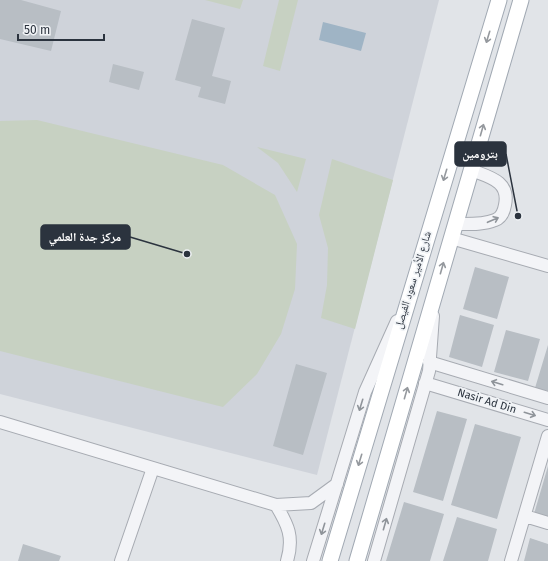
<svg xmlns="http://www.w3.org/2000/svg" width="548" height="561" viewBox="0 0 548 561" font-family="'Fira Sans','Noto Naskh Arabic',sans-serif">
  <rect width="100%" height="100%" fill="#e1e4e8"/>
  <path fill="#cfd3da" d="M0,0H439L317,475L0,394Z"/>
  <path fill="#c7d1c2" d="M205,0H243L240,9Z
    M279,0H298L280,71L263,66Z
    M37,120L223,165L275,195L297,244L295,289L281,334L257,374L223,407L0,351V121Z
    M257,147L306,159L297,192L278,163Z
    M332,159L393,180L355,329L321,318L327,285L328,248L319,215Z"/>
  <path fill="#9fb4c5" d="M323,22L366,33L361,51L319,40Z"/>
  <path fill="#b8bec4" d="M0,0H21L61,11L51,51L0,39Z
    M192,19L225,28L212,76L231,81L225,104L198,97L201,87L175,80Z
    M113,64L144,72L139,90L109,82Z
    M475,267L509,277L497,319L463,309Z
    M460,315L494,325L482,367L449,357Z
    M506,330L540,339L528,381L494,372Z
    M548,345V391L535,388Z
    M296,364L327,373L303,455L273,446Z
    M437,411L467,419L443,501L413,492Z
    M475,424L521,437L497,519L451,505Z
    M548,466V517L534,514Z
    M404,502L444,514L430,561H386Z
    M457,517L497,529L488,561H443Z
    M530,538L548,544V561H524Z
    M23,544L61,556L59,561H18Z"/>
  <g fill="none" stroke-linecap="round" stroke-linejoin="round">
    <g stroke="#a7abb2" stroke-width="14">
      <path id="minor" d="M455,224C468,224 483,225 495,220C501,218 504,211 505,205C510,181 489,177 471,170
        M451,238L548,266
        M429,362L548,398
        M425,383L548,420
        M0,422L276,505L311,503L337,484
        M276,505C288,525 294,537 287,561
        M525,516L548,523
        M121,561L153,468
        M313,561L365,392L397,321
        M374,561L429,371L433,316
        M511,561L548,436"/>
    </g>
    <g stroke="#a1a9b3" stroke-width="17">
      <path id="major" d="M330,561L499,0
        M357,561L521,0"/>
    </g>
    <use href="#minor" stroke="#f3f4f7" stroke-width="12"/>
    <use href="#major" stroke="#fff" stroke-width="15"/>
  </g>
  <defs><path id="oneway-shaft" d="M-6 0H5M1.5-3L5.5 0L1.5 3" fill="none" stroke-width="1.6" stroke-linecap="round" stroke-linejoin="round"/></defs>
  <g stroke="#95999e">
    <use href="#oneway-shaft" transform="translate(488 37) rotate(107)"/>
    <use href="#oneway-shaft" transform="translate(482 130) rotate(-74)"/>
    <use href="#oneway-shaft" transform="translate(445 175) rotate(107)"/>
    <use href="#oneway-shaft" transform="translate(442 268) rotate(-74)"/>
    <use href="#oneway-shaft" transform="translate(406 393) rotate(-74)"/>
    <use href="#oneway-shaft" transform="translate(360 460) rotate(107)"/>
  </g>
  <g stroke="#8f949a">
    <use href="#oneway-shaft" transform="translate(493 220) rotate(-23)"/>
    <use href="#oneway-shaft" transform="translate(497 383) rotate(-163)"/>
    <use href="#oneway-shaft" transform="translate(361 405) rotate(107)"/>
    <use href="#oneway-shaft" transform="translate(530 414) rotate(17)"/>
    <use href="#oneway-shaft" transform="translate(385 524) rotate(-74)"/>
    <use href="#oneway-shaft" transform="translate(323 529) rotate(107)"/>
  </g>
  <g text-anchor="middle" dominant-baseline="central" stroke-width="3.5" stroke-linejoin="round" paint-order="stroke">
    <g font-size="11" fill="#2b333e" stroke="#f0f3f6">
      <text transform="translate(413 280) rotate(-73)">شارع الأمير سعود الفيصل</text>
      <text transform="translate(487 401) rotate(17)">Nasir Ad Din</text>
    </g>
  </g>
  <path fill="none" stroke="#2b333e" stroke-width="1.5" d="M518 216L506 154M187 254L130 237"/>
  <g fill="#2b333e" stroke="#f0f3f6" stroke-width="1.5">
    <circle cx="518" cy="216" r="4"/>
    <circle cx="187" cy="254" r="4"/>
  </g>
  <g fill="#2b333e" stroke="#2b333e" stroke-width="1.5">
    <rect x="455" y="142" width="51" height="24" rx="4"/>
    <rect x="41" y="225" width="89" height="24" rx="4"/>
  </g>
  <g font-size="12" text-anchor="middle" font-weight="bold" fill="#fff">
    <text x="480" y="158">بترومين</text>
    <text x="85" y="241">مركز جدة العلمي</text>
  </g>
  <path d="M18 34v6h86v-6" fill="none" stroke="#2b333e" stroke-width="2"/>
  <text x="24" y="34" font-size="12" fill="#2b333e" stroke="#f0f3f6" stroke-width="3" paint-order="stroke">50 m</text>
</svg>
